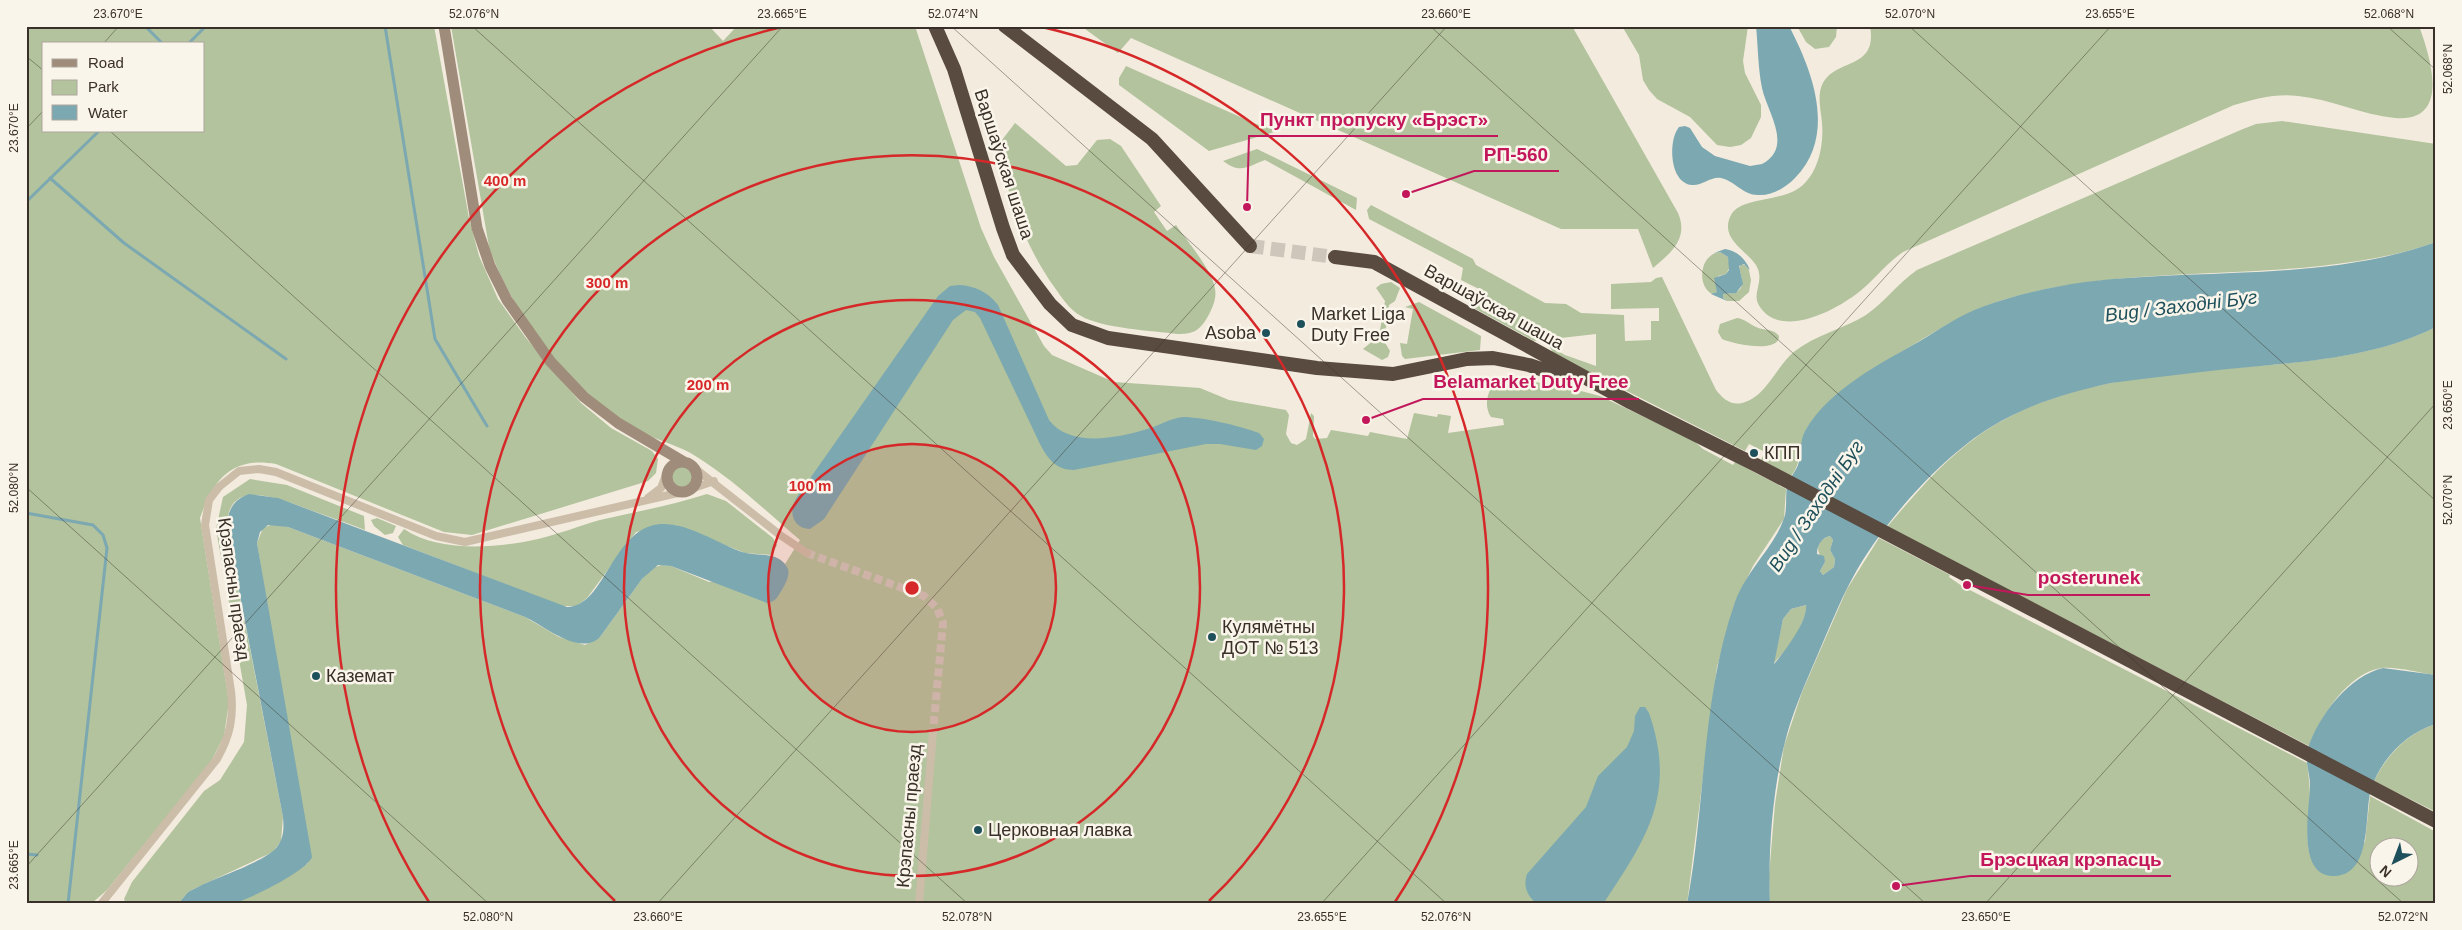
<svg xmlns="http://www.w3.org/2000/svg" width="2462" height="930" viewBox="0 0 2462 930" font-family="Helvetica,sans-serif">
  <rect width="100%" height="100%" fill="#f3ebde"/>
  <path fill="#b2c39d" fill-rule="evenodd" d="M26,26H434L469,218L479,256L498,299L526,338L581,403L611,428L652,451L658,459L656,473L648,481L472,535L444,532L276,464C232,456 213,480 200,518L229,702L224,736L210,764L107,890L91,904H26ZM44,44H204V131H44Z
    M451,26H709L723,41L737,26H915L981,228L994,257L1044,346L1052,355L1114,382L1200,388L1229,400L1286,410L1289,415L1286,434L1291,443L1297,445L1306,439L1311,413L1314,416L1313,436L1315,439L1327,438L1331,430L1368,436L1370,432L1407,439L1414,413L1437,417L1438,414L1451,416L1448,433L1504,425L1503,419L1491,417C1482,404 1489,384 1502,378L1558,385L1600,396L1693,440L1703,449L1733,465L1735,462L1786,489L1784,519L1753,566L1736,601L1717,667L1687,904H232L274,885L308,863L257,543L263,528L273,524L288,527L525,617L559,637L585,645L600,637L642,579L655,567L662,565L671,566L709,582L787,567L785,564L800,540C767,512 734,480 697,457C679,445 658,441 639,431C572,394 514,317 489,247Z
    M1081,26H1572L1678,213C1689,238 1671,253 1653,268L1638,229H1561L1131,38L1118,53Z
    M1622,26H1748L1743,61L1745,73L1761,105V117L1751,138L1741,145L1730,147L1717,145L1690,117L1657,99L1649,90L1643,80L1639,55Z
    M1797,26H1837L1836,37L1829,47L1815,49L1806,42Z
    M1870,26H2419C2430,56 2452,123 2395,118C2362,115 2331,99 2298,96C2276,93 2255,99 2234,105L1903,252C1884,265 1873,282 1855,295C1832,312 1781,338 1760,307C1750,293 1766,282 1756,265C1745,249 1719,238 1731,215C1740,198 1778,201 1796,190C1818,177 1824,146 1822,123C1821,110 1817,97 1822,85C1835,57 1878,71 1870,26Z
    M1126,66L1256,124L1278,131L1209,151L1119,85V78Z
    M2282,121L2436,144V242C2398,256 2361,261 2321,266C2217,277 2107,269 2006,299C1971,309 1941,328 1911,346C1880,365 1848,383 1822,409C1815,417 1806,427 1803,437C1799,451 1801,464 1791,476L1761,460L1765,452L1749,444L1745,451L1554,354L1549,346L1565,355L1596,366V334L1534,341L1472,307L1481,290L1461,280L1463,268L1369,219L1367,210L1371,205L1473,259L1476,265L1545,303L1566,304L1581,313L1624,315L1625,341L1651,340V321H1659V308L1611,309V284L1651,282L1656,278L1662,277L1716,390C1723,399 1732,407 1745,402C1767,395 1777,365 1795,351C1816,335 1843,329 1866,315C1885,302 1898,283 1917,270L2243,129L2256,124Z
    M1015,123L1066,166L1077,165L1097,140L1110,139L1121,146L1161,206L1154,212L1167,231L1176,225C1187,241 1213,271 1215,289C1217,298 1212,310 1207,318C1199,331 1193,334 1178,334C1153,331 1101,328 1081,316C1070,310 1062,298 1055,288C1022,242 1012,201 996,148Z
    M1257,149L1357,198L1356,210L1265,160C1246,167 1241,174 1223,161Z
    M1720,252L1728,257L1730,267L1726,274L1718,276L1717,292L1712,294C1696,285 1700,254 1720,252Z
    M1741,264L1748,266L1751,280L1749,292L1739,301H1727L1722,297L1723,294C1727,293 1733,294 1736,292C1746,288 1741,275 1739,268Z
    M1391,282L1400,288L1395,301L1389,305L1384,341L1390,351L1388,357L1382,360L1363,349L1379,336L1385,301L1376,288L1381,284Z
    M1419,302L1481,336L1480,350L1405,359L1402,356L1400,343L1407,344L1413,309L1405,307Z
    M1737,318C1745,319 1749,324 1756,327C1764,331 1773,328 1779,336C1779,354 1733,344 1722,339L1718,332L1720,324Z
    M2436,327V675C2420,673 2396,666 2381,668C2347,674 2321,716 2309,746L1887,527C1915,494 1943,461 1978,436C2061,377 2169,374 2268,365C2325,360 2383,353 2436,327Z
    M668 477a13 13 0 1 1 26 0a13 13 0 1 1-26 0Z
    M250,479L287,485L364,516L365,530C347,523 328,516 310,510C276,497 220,474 228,537L283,817L281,841L273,852L198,887L188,892L178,904H126L124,899L132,882L204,791L220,780L244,742L247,705L216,529L223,497Z
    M707,494L726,501L773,538L777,545L772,555L745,553L675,525L636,532L587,598L577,606H562L403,545L398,537L404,529C439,553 498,548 538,539C559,534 579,526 600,520C636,512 672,505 707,494Z
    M377,518L396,526L393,533L385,535L374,526L371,520Z
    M1830,536L1833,540L1830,550L1835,559L1834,567L1823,575L1820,571L1825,562C1815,552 1815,541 1830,536Z
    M1879,538L1950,575L1949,577L1962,586L2307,763C2309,777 2310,789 2310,803C2309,829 2300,857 2326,874L2365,842L2370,796L2436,832V904H1770L1769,875L1775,804L1784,746L1802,692L1847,589ZM2380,848H2410V878H2380Z
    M1806,605L1807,611L1794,641L1773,664L1783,619L1791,609Z
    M2436,724V812L2374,781C2387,755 2407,733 2436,724Z"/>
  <path fill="#7ca8b1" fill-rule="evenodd" d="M1756,26H1789C1813,72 1837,135 1795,178C1785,188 1772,196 1758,195C1743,195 1735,181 1721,178C1711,176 1702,186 1692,185C1669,183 1668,140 1679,127L1685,126L1690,128L1702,147L1715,156L1750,166L1762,164C1794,147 1767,112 1762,88C1758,68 1758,46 1756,26Z
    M2436,242V327C2372,359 2299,362 2228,369C2189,373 2150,378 2111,383C2069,392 2029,404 1991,427C1940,458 1880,526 1852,579C1839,603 1829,629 1818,654C1805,684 1791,715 1784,746C1772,794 1768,854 1770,904H1687C1706,803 1701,699 1735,602C1747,570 1773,548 1783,521C1788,510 1785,497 1787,486C1789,478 1795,473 1798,465C1802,454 1799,442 1805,431C1829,389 1880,364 1920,341C1940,329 1960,315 1982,307C2015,295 2050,287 2085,282C2200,268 2325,282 2436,242ZM1830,536L1833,540L1830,550L1835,559L1834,567L1823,575L1820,571L1825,562L1824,556L1817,554C1817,546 1821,538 1830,536ZM1806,605C1808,621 1785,651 1774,664L1783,619L1791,609Z
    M1725,249C1737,251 1745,258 1750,270L1744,264L1739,266L1743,284L1736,293L1723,294V298L1727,301L1711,294L1717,292L1714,278L1726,274L1729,270L1728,257L1720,252L1714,253Z
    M959,285C975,286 988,292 998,305L1049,420C1070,448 1118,438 1147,429C1159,426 1170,418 1183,417C1203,417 1240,426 1259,433L1264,439L1262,446L1256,450L1220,444H1206L1074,470C1056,470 1048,459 1040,444L980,318L975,312L966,310L953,320L824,519L810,529C792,528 788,511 797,497L938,296L950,286Z
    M249,494L278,498L567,607C606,607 612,525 663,524C690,524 717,543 742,552C757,557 774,551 785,564C792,572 787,580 783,588C778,596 776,602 767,603L671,566L658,565L642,579L600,637C580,657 545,626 525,617L288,527L268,525L260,532L257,543L312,857C307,871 248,900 232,904C216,907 195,904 178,904L188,892L198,887C217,877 265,862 277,847C284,838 284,828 283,817L227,529C227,512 232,500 249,494Z
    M2383,668L2436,675V724C2406,733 2381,759 2371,789C2364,813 2373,874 2335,876C2295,878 2310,808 2310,785C2310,773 2304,760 2308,748C2319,715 2349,676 2383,668Z
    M1640,707H1645L1649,713C1677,794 1647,838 1603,904H1537C1527,895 1523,887 1527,874L1586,807L1598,776L1627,747L1634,731L1635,716Z"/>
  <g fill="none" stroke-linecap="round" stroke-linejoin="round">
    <path stroke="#7ca8b1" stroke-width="3" d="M145,26L163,44
      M385,26L435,339L487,426
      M188,44L206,26
      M50,178L124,243L286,359
      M26,202L99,131
      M26,513L93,525L103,535L107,548L68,904
      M26,854L37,855"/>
    <path stroke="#cec6ba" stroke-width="8" stroke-dasharray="8 4" stroke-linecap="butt" d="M807,553L924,596L937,608L943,623L933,732"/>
    <path stroke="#cec6ba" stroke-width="14" stroke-dasharray="14 7" stroke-linecap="butt" d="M1250,246L1335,257"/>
    <path stroke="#ccbda9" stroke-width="8" d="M693,467L780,535L807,553
      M688,490L714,481
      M648,498L661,488L666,475
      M101,904L217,759C230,736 234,718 231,691L205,525L209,500L219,487L239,471L259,469L276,472L436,536L465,542L682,492
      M919,904L933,732"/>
    <path stroke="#9f8c7a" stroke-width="11" d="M444,26L477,228L490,266L507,300L550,361L584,397L618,423L684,462
      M667 477a15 15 0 1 1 30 0a15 15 0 1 1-30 0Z"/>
    <path stroke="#5a4b40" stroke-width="14" d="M935,26L954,69L1003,228L1013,255L1050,304L1072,325L1108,338L1317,368L1393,374L1467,359L1493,358L1529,365L1573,380
      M1005,26L1152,139L1250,246
      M1335,257L1374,262L1630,402L1758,466L2436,821"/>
  </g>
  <path fill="none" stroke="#393029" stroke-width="1" stroke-opacity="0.45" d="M472,26L1447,904M951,26L1926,904M1430,26L2404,904M1909,26L2436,501M2387,26L2436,70M103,44L119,26M26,56L44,71M26,129L44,110M110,131L968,904M26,487L489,904M26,867L783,26M657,904L1447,26M1321,904L2111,26M1985,904L2436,403"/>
  <circle cx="912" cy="588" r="144" fill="#d62828" fill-opacity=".12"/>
  <g fill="none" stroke="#d62828" stroke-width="2.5">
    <circle cx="912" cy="588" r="144"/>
    <circle cx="912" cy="588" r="288"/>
    <path d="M615 901A432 432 0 1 1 1209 901"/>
    <path d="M429 902A576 576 0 0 1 782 27M1042 27A576 576 0 0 1 1395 902"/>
  </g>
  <g fill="#1e505b" stroke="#faf5ea" stroke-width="2">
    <circle cx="1301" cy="324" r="5"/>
    <circle cx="1266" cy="333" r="5"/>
    <circle cx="1754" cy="453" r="5"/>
    <circle cx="1212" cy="637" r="5"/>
    <circle cx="316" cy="676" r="5"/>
    <circle cx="978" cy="830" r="5"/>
  </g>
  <g text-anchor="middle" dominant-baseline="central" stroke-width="5" stroke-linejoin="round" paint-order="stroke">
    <g font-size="18" fill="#393029" stroke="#faf5ea">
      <text transform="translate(1004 164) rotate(72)">Варшаўская шаша</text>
      <text transform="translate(1494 307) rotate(29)">Варшаўская шаша</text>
      <text transform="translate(234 589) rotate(82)">Крэпасны праезд</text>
      <text transform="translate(909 816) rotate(-85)">Крэпасны праезд</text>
    </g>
    <g font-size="18" fill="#393029" stroke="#faf5ea" text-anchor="start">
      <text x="1311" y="314">Market Liga<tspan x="1311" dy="21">Duty Free</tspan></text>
      <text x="1256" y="333" text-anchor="end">Asoba</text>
      <text x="1764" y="453">КПП</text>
      <text x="1222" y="627">Кулямётны<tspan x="1222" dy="21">ДОТ № 513</tspan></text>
      <text x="326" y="676">Каземат</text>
      <text x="988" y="830">Церковная лавка</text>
    </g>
    <g font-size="19" font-style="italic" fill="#1e505b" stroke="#faf5ea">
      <text transform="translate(2181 306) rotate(-7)">Bug / Заходні Буг</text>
      <text transform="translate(1816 506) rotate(-56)">Bug / Заходні Буг</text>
    </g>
  </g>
  <circle cx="912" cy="588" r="8" fill="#d62828" stroke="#faf5ea" stroke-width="2.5"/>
  <g font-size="15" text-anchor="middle" font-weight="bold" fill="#d62828" stroke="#faf5ea" stroke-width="5" stroke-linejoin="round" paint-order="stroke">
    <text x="505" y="186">400 m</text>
    <text x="607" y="288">300 m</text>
    <text x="708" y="390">200 m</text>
    <text x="810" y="491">100 m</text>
  </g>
  <path fill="none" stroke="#c2185b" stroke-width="2" d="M1247 207L1249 136H1498M1406 194L1474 171H1559M1366 420L1423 399H1639M1967 585L2028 595H2150M1896 886L1970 876H2171"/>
  <g fill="#c2185b" stroke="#faf5ea" stroke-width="2">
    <circle cx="1247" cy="207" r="5"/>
    <circle cx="1406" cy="194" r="5"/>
    <circle cx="1366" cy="420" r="5"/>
    <circle cx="1967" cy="585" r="5"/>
    <circle cx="1896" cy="886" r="5"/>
  </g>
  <g font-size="19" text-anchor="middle" font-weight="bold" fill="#c2185b" stroke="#faf5ea" stroke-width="5" stroke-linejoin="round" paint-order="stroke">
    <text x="1374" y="126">Пункт пропуску «Брэст»</text>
    <text x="1516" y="161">РП-560</text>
    <text x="1531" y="388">Belamarket Duty Free</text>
    <text x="2089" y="584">posterunek</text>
    <text x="2071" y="866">Брэсцкая крэпасць</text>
  </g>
  <rect width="2462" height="930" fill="none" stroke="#faf5ea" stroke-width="55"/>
  <rect x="42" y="42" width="162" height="90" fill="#faf5ea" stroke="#ada69d"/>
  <rect x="52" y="59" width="25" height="8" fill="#9f8c7a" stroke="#ada69d"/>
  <text x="88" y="68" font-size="15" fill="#393029">Road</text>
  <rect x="52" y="80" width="25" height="15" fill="#b2c39d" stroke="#ada69d"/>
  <text x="88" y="92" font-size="15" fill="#393029">Park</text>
  <rect x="52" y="105" width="25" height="15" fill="#7ca8b1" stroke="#ada69d"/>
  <text x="88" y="118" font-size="15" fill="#393029">Water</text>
  <g transform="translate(2394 862) rotate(222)"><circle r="24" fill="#faf5ea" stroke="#ada69d"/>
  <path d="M0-4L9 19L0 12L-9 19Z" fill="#1e505b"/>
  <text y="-8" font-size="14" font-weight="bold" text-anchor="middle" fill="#393029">N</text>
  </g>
  <rect x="28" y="28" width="2406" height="874" fill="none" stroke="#393029" stroke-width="2"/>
  <g font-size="12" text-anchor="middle" fill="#393029">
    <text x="118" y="18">23.670°E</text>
    <text x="474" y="18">52.076°N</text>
    <text x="782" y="18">23.665°E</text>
    <text x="953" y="18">52.074°N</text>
    <text x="1446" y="18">23.660°E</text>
    <text x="1910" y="18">52.070°N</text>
    <text x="2110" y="18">23.655°E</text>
    <text x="2389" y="18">52.068°N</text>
    <text transform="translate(2448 69) rotate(-90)" y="4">52.068°N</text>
    <text transform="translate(14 128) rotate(-90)" y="4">23.670°E</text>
    <text transform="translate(2448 405) rotate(-90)" y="4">23.650°E</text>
    <text transform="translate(14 488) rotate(-90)" y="4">52.080°N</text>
    <text transform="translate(2448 500) rotate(-90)" y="4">52.070°N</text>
    <text transform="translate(14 865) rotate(-90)" y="4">23.665°E</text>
    <text x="488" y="921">52.080°N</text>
    <text x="658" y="921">23.660°E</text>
    <text x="967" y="921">52.078°N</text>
    <text x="1322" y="921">23.655°E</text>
    <text x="1446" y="921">52.076°N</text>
    <text x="1986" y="921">23.650°E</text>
    <text x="2403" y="921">52.072°N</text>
  </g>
</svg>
